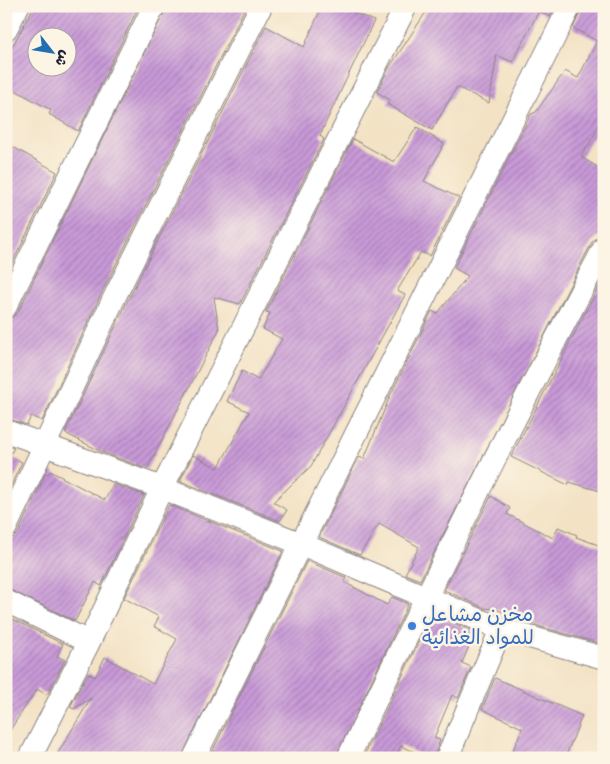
<svg xmlns="http://www.w3.org/2000/svg" width="610" height="764" viewBox="0 0 610 764" font-family="Caveat,'Playpen Sans Arabic',sans-serif">
  <defs>
    <pattern id="building-hatch" width="6" height="6" patternUnits="userSpaceOnUse" patternTransform="scale(1.25)"><rect width="6" height="6" fill="#c99ad8"/><path d="M-1 1l2-2M0 6l6-6M5 7l2-2" fill="none" stroke="#a37db0"/></pattern>
  </defs>
  <rect width="100%" height="100%" fill="#fcf5e5"/>
  <filter id="ink" filterUnits="userSpaceOnUse"><feTurbulence type="fractalNoise" baseFrequency=".02" numOctaves="2"/><feDisplacementMap in="SourceGraphic" scale="10" xChannelSelector="R" yChannelSelector="G"/><feConvolveMatrix kernelMatrix="1 2 1 2 8 2 1 2 1" color-interpolation-filters="sRGB"/></filter>
  <filter id="wash" filterUnits="userSpaceOnUse"><feTurbulence type="fractalNoise" baseFrequency=".0096" numOctaves="4" result="noise"/><feDisplacementMap in="SourceGraphic" scale="20" xChannelSelector="R" yChannelSelector="G"/><feGaussianBlur stdDeviation="1.12" result="paint"/><feColorMatrix in="noise" values="0 0 0 0 0 0 0 0 0 0 0 0 0 0 0 0 0 1.4 0 .05"/><feComposite in="paint" operator="in"/></filter>
  <g filter="url(#wash)">
    <rect width="100%" height="100%" fill="#f3e2c4"/>
    <g id="blocks">
      <path fill="url(#building-hatch)" fill-rule="evenodd" d="M34,6H139L78,131L49,114L51,110L6,85V58ZM38,38H68V68H38Z
        M167,6H246L104,288L42,421L31,416L27,425L6,418V319L13,317L18,312Z
        M322,6H338L374,21L325,124L320,136L324,139L240,304L214,297L219,330L147,469L102,452L65,433L128,300L266,26L304,47Z
        M430,6H555L550,17L539,11L512,62L497,55L489,103L457,87L432,130L387,104L390,100L377,92L389,68Z
        M583,6H595L604,11V119L581,157L604,171V235L597,237L592,242L420,580L405,574L419,547L379,524L360,555L319,537L359,457L364,459L390,396L432,311L437,314L468,276L454,268L531,114L536,112L565,71L578,78L597,41L573,28Z
        M417,127L444,144L424,181L459,198L430,256L421,252L397,291L405,295L311,466L273,502L287,510L280,521L180,481L193,455L218,468L249,412L227,401L242,371L258,380L282,339L263,329L270,313L266,312L353,139L394,162Z
        M6,143L57,172L6,276Z
        M604,276V492L569,482L568,485L511,457Z
        M6,445L14,448L9,456L22,462L6,496Z
        M50,471L105,500L113,484L144,495L101,586L95,582L75,621L6,588V540L13,538L18,533L46,473L48,474Z
        M491,496L510,508L507,514L553,538L558,527L577,535L576,537L604,547V629L599,643L541,627L498,610L485,608L444,590Z
        M169,505L283,551L181,758H55L91,698L74,709L70,707L88,673L95,677L105,657L153,684L177,639L154,626L159,617L124,598Z
        M307,561L347,578L344,582L387,605L392,597L408,604L335,758H209Z
        M432,614L475,632L462,663L471,667L458,698L452,695L434,738L440,740L434,758H428L401,746L394,758H363Z
        M6,616L63,644L57,656L65,660L47,695L37,689L6,736Z
        M495,678L582,716L565,758H510L522,728L482,709Z
        M464,751L479,758H461Z"/>
    </g>
  </g>
  <g filter="url(#ink)">
    <use href="#blocks" fill-opacity="0" stroke="#8a8280" stroke-width="1"/>
    <g fill="none" stroke-linecap="round" stroke-linejoin="round">
      <g stroke="#8a8280" stroke-width="24">
        <path id="minor" d="M6,29L18,6
          M6,306L154,6
          M6,431L162,488L299,543L501,629L604,658
          M6,527L116,294L261,6
          M6,601L89,642
          M30,758L89,642L162,488L406,6
          M194,758L570,6
          M348,758C431,586 514,416 604,248
          M447,758L501,629"/>
      </g>
      <use href="#minor" stroke="#fff" stroke-width="22"/>
    </g>
  </g>
  <circle fill="#3f7fe0" stroke="#fcf5e5" stroke-width="2" cx="412" cy="626" r="5"/>
  <g text-anchor="middle" dominant-baseline="central" stroke-width="5" stroke-linejoin="round" paint-order="stroke">
    <g font-size="20" fill="#366cbe" stroke="#fcf5e5" text-anchor="start">
      <text x="422" y="614">مخزن مشاعل<tspan x="422" dy="23">للمواد الغذائية</tspan></text>
    </g>
  </g>
  <rect width="610" height="764" fill="none" stroke="#fcf5e5" stroke-width="25"/>
  <g transform="translate(52 52) rotate(121)"><circle r="24" fill="#fcf5e5" stroke="#a5a1a1"/>
  <path d="M0-4L9 19L0 12L-9 19Z" fill="#1f6fb2"/>
  <text y="-8" font-size="14" font-weight="bold" text-anchor="middle" fill="#22223b">ش</text>
  </g>
</svg>
